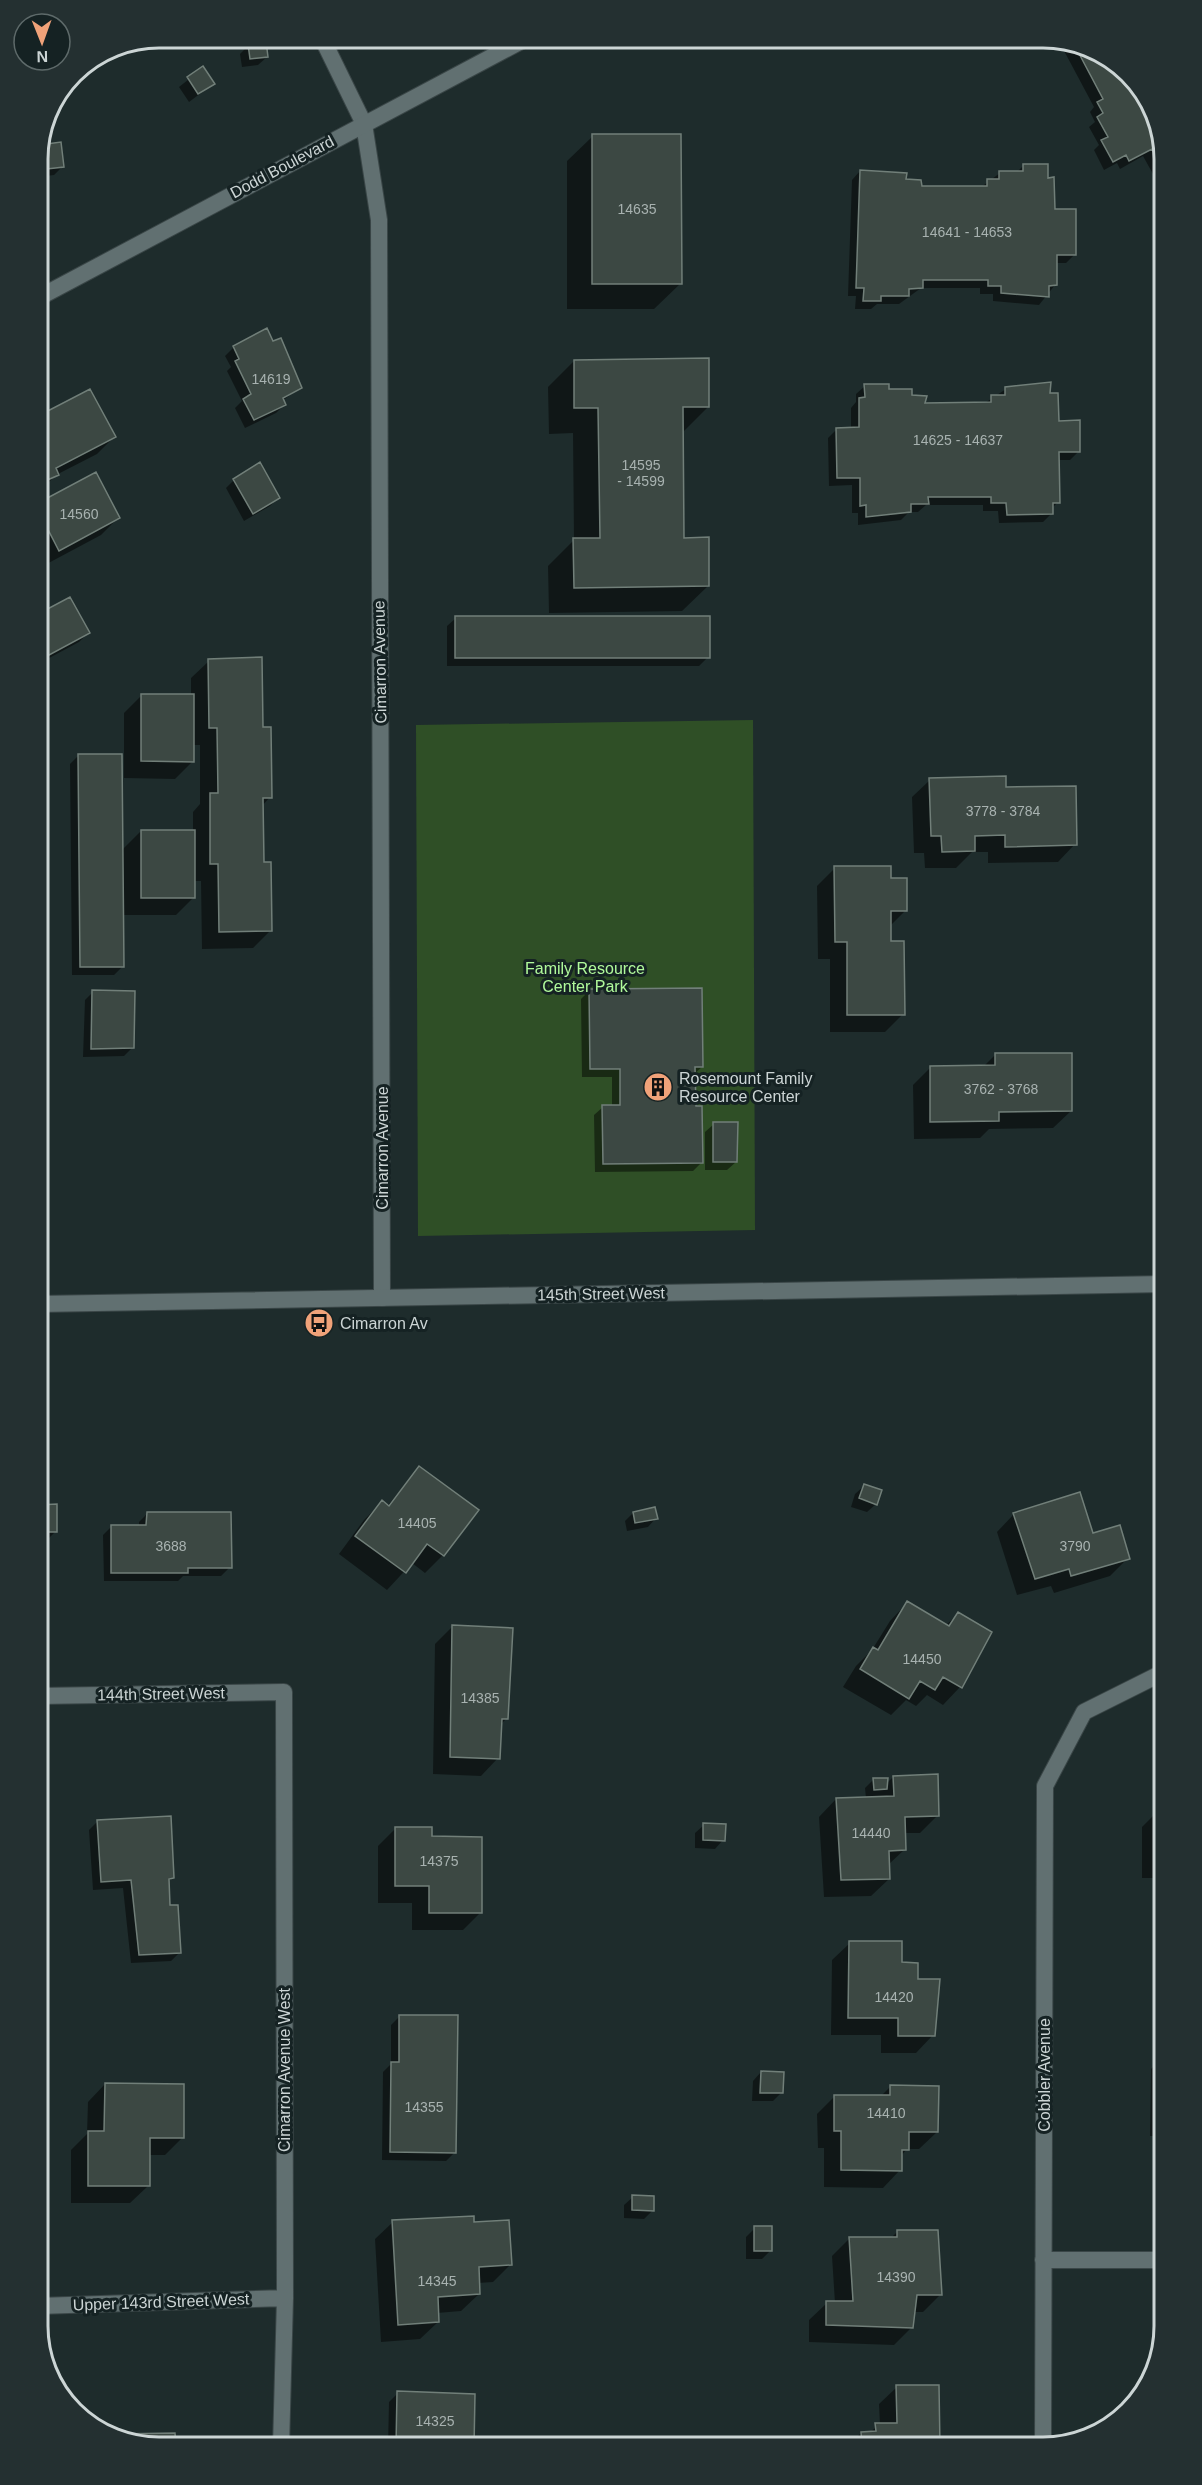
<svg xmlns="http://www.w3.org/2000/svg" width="1202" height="2485" viewBox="0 0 1202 2485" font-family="Arial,sans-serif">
  <rect width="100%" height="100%" fill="#1e2c2c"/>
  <path fill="#2f4f26" d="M753,720L755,1230L418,1236L416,725Z"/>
  <path fill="#0007" d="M1041,38H1051L1043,42Z
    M1051,38L1117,62L1155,113L1164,167L1153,174L1143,156L1120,169L1117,163L1104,170L1094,150L1099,145L1089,127L1095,122L1090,112L1094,107L1062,47L1058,50Z
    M248,46L267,57L258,65L242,67L240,54Z
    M203,68L213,84L189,102L179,87Z
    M593,136L680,284L654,309H567V161Z
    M59,144L63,166L54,175L38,177L39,147Z
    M1023,166L1047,179L1054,210L1075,254L1066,263H1055V285L1039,305L993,301V294H980V288H921L899,304H877L871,309H855L856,296H848L852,180L860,171L905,181L920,188H980L1000,173L1017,172Z
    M234,347L300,388L282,401L284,405L276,413L245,428L235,408L242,401L227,371L231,367L225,356Z
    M574,361L708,407L682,433L683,539L708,586L682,611L549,613L548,566L574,540L573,433L549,434L548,387Z
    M865,386L910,397L924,404L985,403L1006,389L1049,394L1057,422L1079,451L1070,460H1058V502L1052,508V513L1043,522L999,523L998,511H983V505H926L918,512H909L901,520L858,525V513H852V485L829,486L828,438L837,429H851V408L856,402V394Z
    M90,391L114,437L97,454L56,475L38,493V417Z
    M95,474L118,518L101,535L41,567L38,560V505Z
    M234,480L278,498L270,506L244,521L226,488Z
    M69,599L88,633L79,642L38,664V616Z
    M456,618L708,657L699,666H447V626Z
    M209,661L270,797L262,806V864L271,930L253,948L202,949L201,881H193V898L176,915H122L123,966L114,975H72L70,764L78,756L121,851L141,831L193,832V812L200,804V745H193V761L175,779L124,778V713L142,695L191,696V678Z
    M930,780L1004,789L1075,844L1058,862L988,863V852H972L956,868H925L924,853H914L912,797Z
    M835,868L906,910L889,927L890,942L903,1014L885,1032H830V959H818L817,886Z
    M589,991L702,1067L694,1074V1107L702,1162L693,1171L595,1172L594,1115L603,1107H612V1077H582L581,999Z
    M93,992L132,1048L124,1056L83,1057L85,1000Z
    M996,1054L1071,1111L1053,1128L989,1129L980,1138L914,1139L913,1085L931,1067H983Z
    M714,1124L736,1162L727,1170H705V1132Z
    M420,1468L477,1510L443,1555L425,1573L412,1563L387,1590L339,1554L364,1520L382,1502L387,1506Z
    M864,1486L876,1504L867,1512L851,1507L855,1494Z
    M38,1506H56V1531L38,1549Z
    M633,1513L656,1518L648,1527L627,1531L625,1521Z
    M147,1514L230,1567L221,1576H183L178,1581H104L103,1535L112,1526H139V1522Z
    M1014,1514L1092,1535L1128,1558L1110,1576L1054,1593L1051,1586L1017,1595L997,1532Z
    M907,1603L945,1626L958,1614L960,1687L943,1705L927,1695L916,1706L906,1700L891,1715L843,1687L856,1666L872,1650L890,1621Z
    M453,1626L506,1719L500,1725L498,1758L481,1776L433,1774L435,1644Z
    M893,1777L938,1815L920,1833H904V1850L888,1865L889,1879L871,1896L824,1897L819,1817L836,1799L866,1798L865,1788L874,1779L886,1784Z
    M1160,1809H1164V1878H1142V1827Z
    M97,1822L173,1877L167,1883L169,1907L180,1952L171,1961L131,1963L123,1888L93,1890L89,1830Z
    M704,1825L723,1840L715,1849L695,1848V1833Z
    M396,1828L481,1912L463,1930H412V1903H378V1846Z
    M850,1943L901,1964L916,1980L933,2035L916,2053H881V2035H831L832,1960Z
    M400,2016L455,2152L446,2161L382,2160L383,2072L391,2064V2025Z
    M1160,2060H1164V2136H1150L1151,2069Z
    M761,2072L781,2093L773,2101H752L753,2081Z
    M105,2084L182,2138L165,2155H148V2186L130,2203H71V2150L87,2134L88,2102Z
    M890,2087L937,2132L919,2149H907L901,2156L900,2170L883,2188L824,2187V2148H818L817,2114L835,2096H881Z
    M633,2197L653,2210L644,2219L624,2218V2205Z
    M393,2222L473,2224L510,2265L493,2282L478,2283L479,2294L461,2311L437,2313L438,2322L420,2339L381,2342L375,2239Z
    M755,2228L771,2250L762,2259H746V2237Z
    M898,2231L940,2295L923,2312H913L911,2328L894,2345L809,2342V2320L827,2303H835L832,2256L850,2238H891Z
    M937,2386L939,2447H863V2442L860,2447H847L861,2433H868L880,2425L879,2404L897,2387Z
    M398,2393L473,2395L472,2447H388L389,2402Z"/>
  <path fill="#3c4843" stroke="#717f79" stroke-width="1.5" d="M266,41L268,57L250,59L248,44Z
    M1075,46L1117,62L1155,113L1164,165L1161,166L1152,149L1129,161L1126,155L1113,162L1101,140L1108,137L1097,117L1103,113L1097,102L1103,99Z
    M203,66L215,84L198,94L187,77Z
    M592,134H681L682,284H592Z
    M61,142L64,167L38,170L39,145Z
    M1023,164H1048V178L1054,177L1055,209H1076V255H1057V285L1049,286V297L1001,293V286H988V280H923V288L909,289V296H881V301H863L864,288H856L860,170L907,173L906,179L921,180L922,186H987V179H999V171H1023Z
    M267,328L273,341L281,338L302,388L283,398L286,405L254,420L243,399L251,394L235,361L239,359L233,346Z
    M709,358V407H683L684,538L709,537V586L574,588L573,538H600L598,408H574V360Z
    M1051,382L1050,393H1058L1059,421L1080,420V452H1059L1060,503H1053V514L1007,515L1006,503H991V497H928L929,504H911V512L866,517V505L860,506V478H837L836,428L859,427V398L865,397L864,384H889V389H912V395L927,396L925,403L991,402V395H1005V387Z
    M90,389L116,437L56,468L59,475L38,484V416Z
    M260,462L280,498L253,514L233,479Z
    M96,472L120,518L59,551L38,510V503Z
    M70,597L90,633L38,661V614Z
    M455,616H710V658H455Z
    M262,657L263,727H271L272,798H263L264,862H271L272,931L219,932L218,864H210V793H218L217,728H209L208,659Z
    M141,694H194V762L141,761Z
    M78,754H122L124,967H80Z
    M1006,776V787L1076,786L1077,845L1005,847V835L975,836V851L942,852L941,836H931L929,778Z
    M141,830H195V898H141Z
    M834,866H891V878H907V911H891V941H904L905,1015H847V942H835Z
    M702,988L703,1067H695L696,1106H702L703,1163L603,1164L602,1105H620V1069H590L589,989Z
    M92,990L135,991L134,1048L91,1049Z
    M995,1053H1072V1111L999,1112V1121L930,1122V1066L995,1065Z
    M713,1122H738L737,1162H713Z
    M419,1466L479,1510L444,1556L427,1544L406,1573L355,1536L382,1500L389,1506Z
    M864,1484L882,1490L877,1505L859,1498Z
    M1080,1492L1093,1533L1120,1525L1130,1559L1071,1576L1069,1569L1035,1579L1013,1513Z
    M57,1504V1532H38V1505Z
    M655,1507L658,1519L635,1523L633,1512Z
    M147,1512H231L232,1568H188V1573H111V1525H146Z
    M907,1601L949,1626L958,1612L992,1632L962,1688L943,1677L935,1690L920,1681L909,1699L860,1669L873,1647L878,1650Z
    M452,1625L513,1628L508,1719H502L500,1759L450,1757Z
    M938,1774L939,1816L905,1817L906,1850L889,1851L890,1879L841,1880L836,1798L894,1796L893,1776Z
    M873,1778H888L887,1789L874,1790Z
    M1164,1807V1861L1159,1862V1808Z
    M171,1816L174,1878L169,1879L170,1905H178L181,1953L139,1955L131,1880L101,1882L97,1820Z
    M703,1823L726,1824L725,1841L703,1840Z
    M395,1827H432V1836L482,1837V1913H429V1886H395Z
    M849,1941H902V1962L918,1963V1979H940L935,2036H898V2018H848Z
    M399,2015H458L456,2153L390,2152L391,2062H399Z
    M1159,2059H1164V2128H1158Z
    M761,2071L784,2072L783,2093H760Z
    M105,2083L184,2084V2138H150V2186H88V2131H104Z
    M890,2085L939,2086L938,2132H909V2150H902V2171L841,2170V2131H834V2095H890Z
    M632,2195L654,2196V2211L632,2210Z
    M474,2216V2222L509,2220L512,2265L479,2267L480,2294L438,2297L439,2322L398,2325L392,2220Z
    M754,2226H772V2251H754Z
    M897,2230H938L942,2295H917L913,2328L826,2325V2301H853L849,2237H897Z
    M896,2385H939L940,2447H862L861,2432L876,2431L875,2423H897Z
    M397,2391L475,2394L474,2447H396Z
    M175,2433L176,2447H151L115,2434Z"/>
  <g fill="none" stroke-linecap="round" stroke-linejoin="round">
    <g stroke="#3a4647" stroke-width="18">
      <path id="minor" d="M322,38L364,124L379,220L382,1298
        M38,1696L284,1692L285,2298L281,2447
        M1043,2260H1164
        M38,2306L285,2298
        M1043,2447L1045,1786L1084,1712L1158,1675H1164"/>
    </g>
    <g stroke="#3a4647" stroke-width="18">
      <path id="tertiary" d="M38,298L527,38
        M38,1304L1164,1284"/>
    </g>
    <use href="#minor" stroke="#617071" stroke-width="16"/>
    <use href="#tertiary" stroke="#617071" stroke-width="16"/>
  </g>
  <defs>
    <g id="building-disc" transform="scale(1.5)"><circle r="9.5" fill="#f0a279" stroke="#152223"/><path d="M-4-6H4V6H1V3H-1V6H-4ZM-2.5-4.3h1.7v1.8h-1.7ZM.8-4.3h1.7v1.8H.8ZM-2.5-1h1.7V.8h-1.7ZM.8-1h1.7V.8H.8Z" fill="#111"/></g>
    <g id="bus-disc" transform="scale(1.5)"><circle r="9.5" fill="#f0a279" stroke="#152223"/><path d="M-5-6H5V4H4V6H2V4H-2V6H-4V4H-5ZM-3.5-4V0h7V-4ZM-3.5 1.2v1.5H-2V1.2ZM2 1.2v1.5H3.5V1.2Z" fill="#111"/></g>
  </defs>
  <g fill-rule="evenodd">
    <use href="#building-disc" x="658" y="1087"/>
    <use href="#bus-disc" x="319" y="1323"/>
  </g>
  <g text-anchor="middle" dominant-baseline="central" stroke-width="6" stroke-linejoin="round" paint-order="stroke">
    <g font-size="14" fill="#a8b2b0">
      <text x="637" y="209">14635</text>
      <text x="967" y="232">14641 - 14653</text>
      <text x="271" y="379">14619</text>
      <text x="958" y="440">14625 - 14637</text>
      <text x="641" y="465">14595<tspan x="641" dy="16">- 14599</tspan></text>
      <text x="79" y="514">14560</text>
      <text x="1003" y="811">3778 - 3784</text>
      <text x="1001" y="1089">3762 - 3768</text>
      <text x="417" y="1523">14405</text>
      <text x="171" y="1546">3688</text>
      <text x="1075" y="1546">3790</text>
      <text x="922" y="1659">14450</text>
      <text x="480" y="1698">14385</text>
      <text x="871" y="1833">14440</text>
      <text x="439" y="1861">14375</text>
      <text x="894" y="1997">14420</text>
      <text x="424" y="2107">14355</text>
      <text x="886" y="2113">14410</text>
      <text x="896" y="2277">14390</text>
      <text x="437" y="2281">14345</text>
      <text x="435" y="2421">14325</text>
    </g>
    <g font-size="16" fill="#ccd5d5" stroke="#152223">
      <text transform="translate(282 167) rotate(-28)">Dodd Boulevard</text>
      <text transform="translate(380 662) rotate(-91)">Cimarron Avenue</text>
      <text transform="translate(382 1148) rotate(-90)">Cimarron Avenue</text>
      <text transform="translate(601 1294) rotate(-1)">145th Street West</text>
      <text transform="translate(161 1694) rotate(-1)">144th Street West</text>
      <text transform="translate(284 2070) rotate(-90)">Cimarron Avenue West</text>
      <text transform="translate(1044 2075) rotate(-90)">Cobbler Avenue</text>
      <text transform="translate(161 2302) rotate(-2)">Upper 143rd Street West</text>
    </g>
    <g font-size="16" fill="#b0f99b" stroke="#152223">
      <text x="585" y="968">Family Resource<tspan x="585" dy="18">Center Park</tspan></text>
    </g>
    <g font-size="16" fill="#ccd5d5" stroke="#152223" text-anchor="start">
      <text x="679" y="1078">Rosemount Family<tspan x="679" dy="18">Resource Center</tspan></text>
      <text x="340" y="1323">Cimarron Av</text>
    </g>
  </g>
  <path d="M0 0H1202V2485H0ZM159 48H1043A111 111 0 0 1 1154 159V2326A111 111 0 0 1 1043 2437H159A111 111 0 0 1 48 2326V159A111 111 0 0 1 159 48Z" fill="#243031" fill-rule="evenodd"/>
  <path fill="none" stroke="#ccd5d5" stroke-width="3" d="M159 48H1043A111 111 0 0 1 1154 159V2326A111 111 0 0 1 1043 2437H159A111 111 0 0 1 48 2326V159A111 111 0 0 1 159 48Z"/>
  <g transform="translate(42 42) rotate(179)"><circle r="28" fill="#152223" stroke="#5e6a6a" stroke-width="1.5"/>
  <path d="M0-4.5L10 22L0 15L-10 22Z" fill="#f0a279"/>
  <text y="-9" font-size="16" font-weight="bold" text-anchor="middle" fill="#ccd5d5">N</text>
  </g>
</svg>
